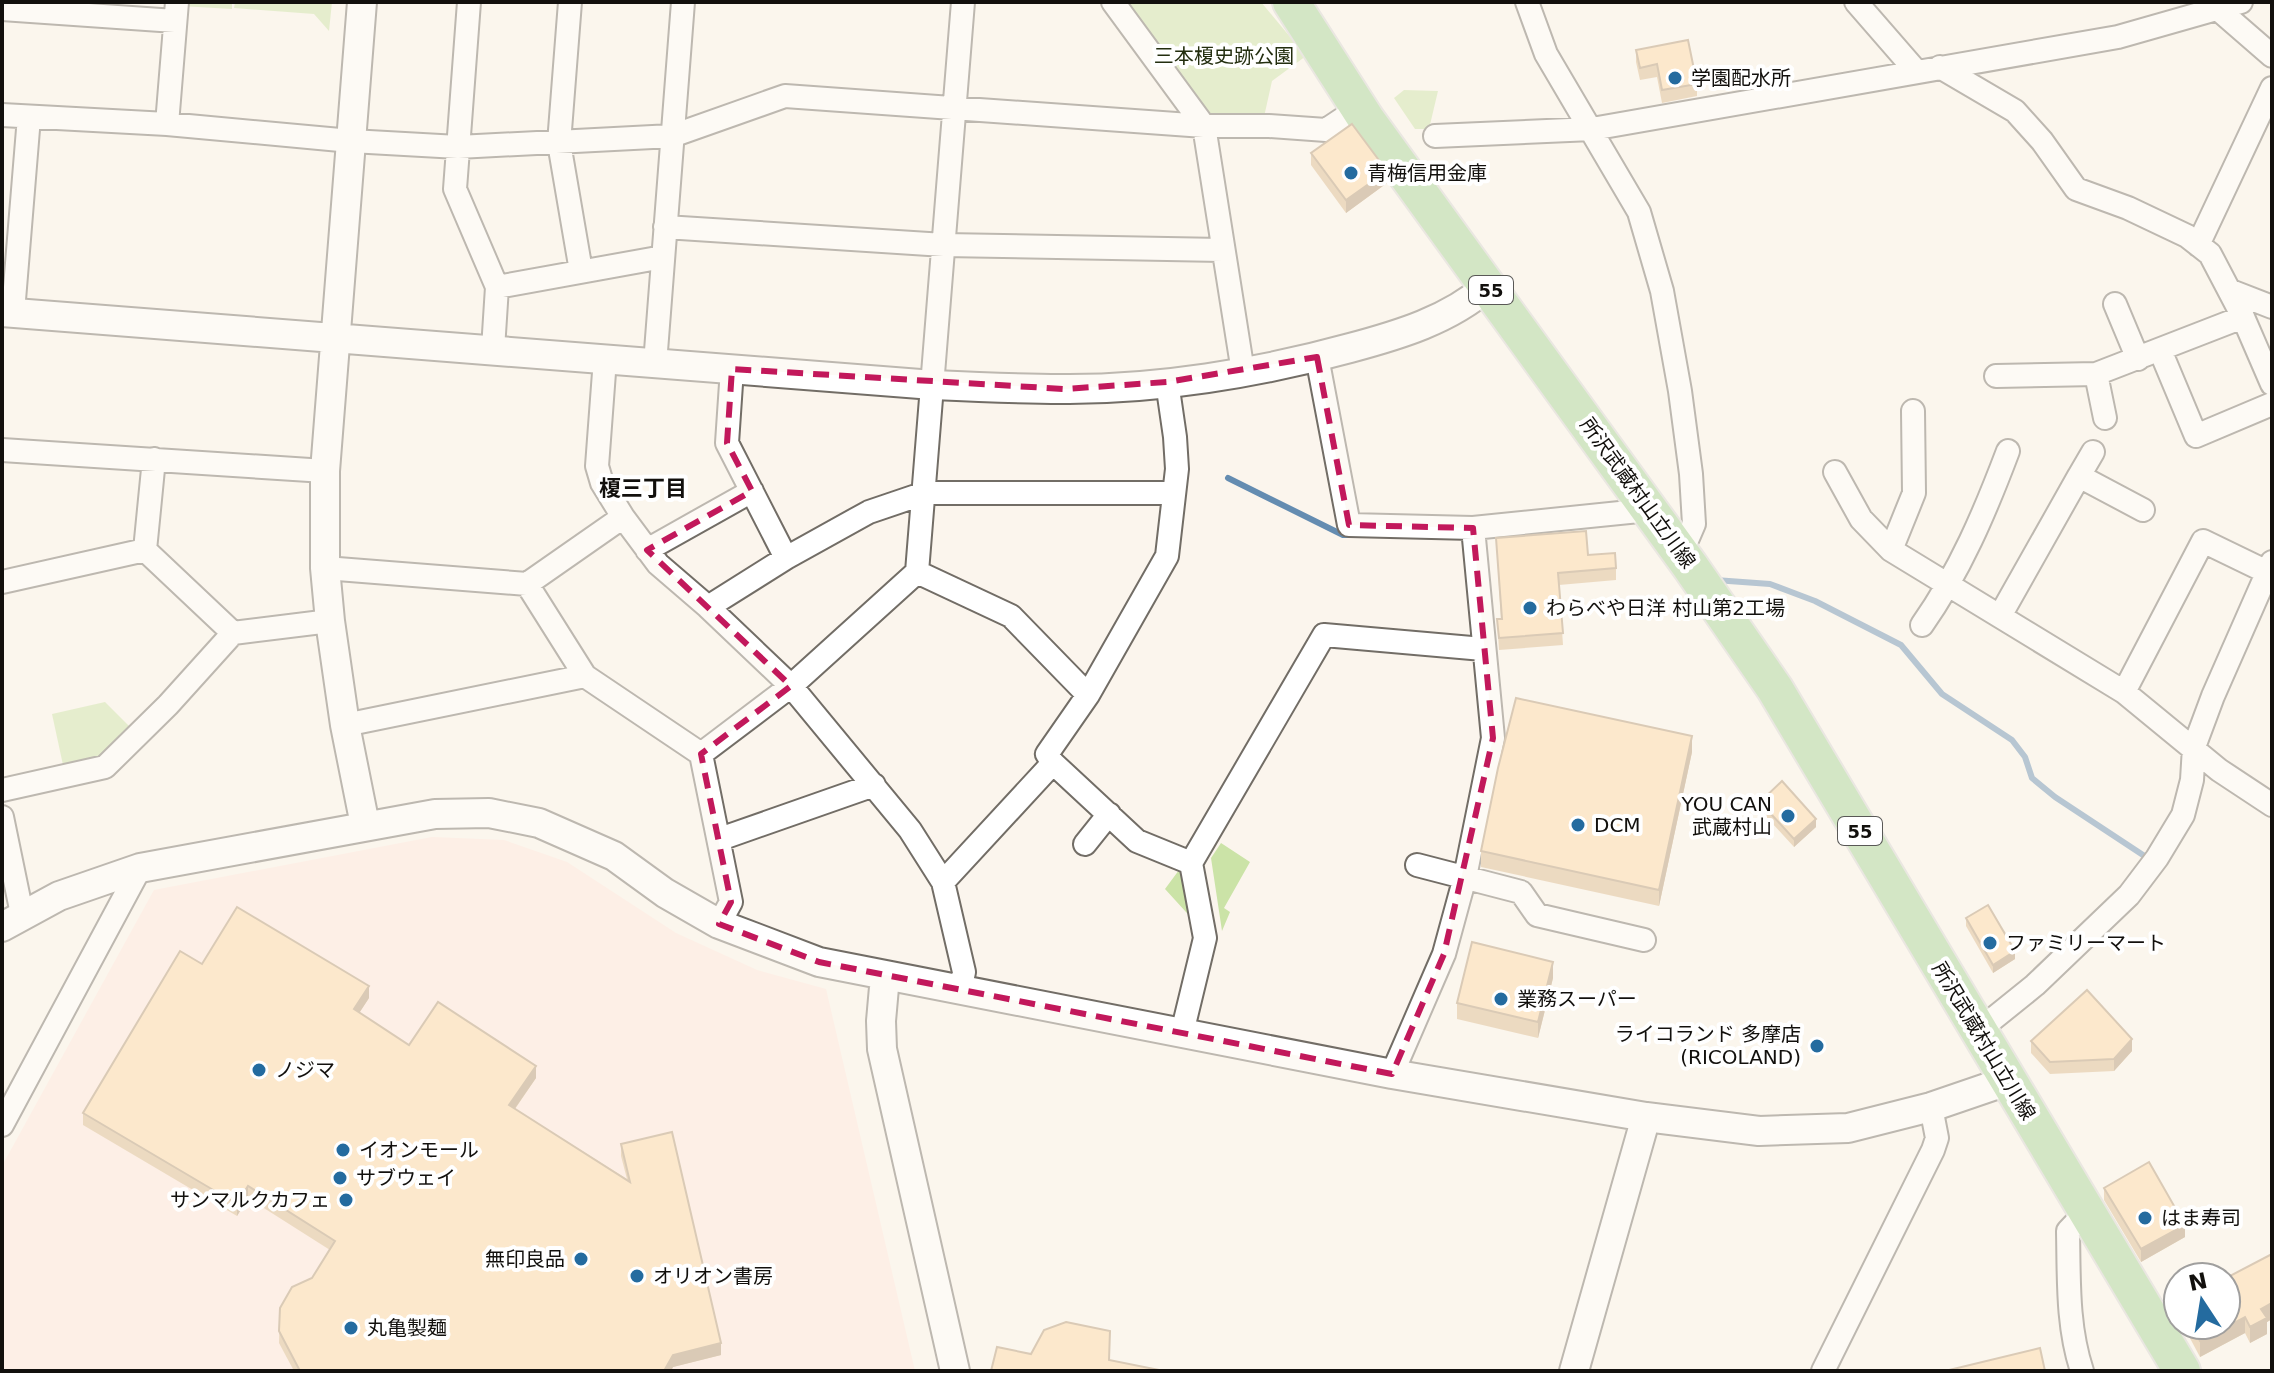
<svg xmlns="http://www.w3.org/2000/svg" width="2274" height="1373" viewBox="0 0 2274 1373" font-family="'DejaVu Sans','Noto Sans JP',sans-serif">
  <rect width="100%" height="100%" fill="#fbf5ed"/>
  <path fill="#ffe6dd" d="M432,837L504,840L567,862L676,933L757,970L826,989L915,1371H2V1166L154,890Z"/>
  <path fill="#cbe3a7" d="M180,2H232V9L180,6Z
    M235,2H332L329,31L314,14L234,8Z
    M1119,2H1261L1306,56L1272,81L1264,117L1208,120Z
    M1404,90L1438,91L1429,129H1415L1394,98Z
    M105,702L131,728L102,757L63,765L52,714Z
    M1221,843L1250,862L1224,908L1230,912L1222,931L1211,858Z
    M1182,866L1196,923L1165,889Z"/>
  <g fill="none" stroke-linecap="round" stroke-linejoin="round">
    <path stroke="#648cb1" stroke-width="6" d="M1228,478L1343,535H1351
      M1715,580L1770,584L1815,601L1901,645L1942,694L2012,740L2025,757L2032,778L2055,797L2146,857"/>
    <g stroke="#726d66" stroke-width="26">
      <path id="minor" d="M469,2L455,189L497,287L493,349
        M570,2L559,143L581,271
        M1113,2L1204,126L1243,372
        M1527,2L1546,54L1639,212L1662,291L1680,391L1691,474L1694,524L1688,538L1676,547
        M1856,2L1916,71
        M2,9L175,21
        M2219,10L2272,56
        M1940,67L2015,111L2042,141L2076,189L2128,208L2187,236L2210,254L2243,317L2272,384
        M2,115L167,124L351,141L458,147L672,136L785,96L1204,126H1269L1326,130L1359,108
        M167,124L177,2
        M1435,136L1592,129L2118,37L2241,2
        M665,227L944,245L1222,250
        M2198,245L2272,88
        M497,287L663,257
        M2231,291L2272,307
        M2115,304L2138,359
        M13,312L29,117
        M2160,350L2196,436L2272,404
        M1317,357L1349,525L1473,528L1649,510
        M605,359L597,466L602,483L623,517L658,564L708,607L791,686L910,830L943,882L964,972L960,990
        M655,364L683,2
        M732,369L727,443L786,558
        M2096,374L2105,418
        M1996,376L2096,374L2243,317
        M2,450L325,471
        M1835,472L1861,519L1891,550L2124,692L2219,770L2272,805
        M2079,476L2093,452
        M623,517L527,584L585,676L701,754
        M145,550L154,459
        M647,550L752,491
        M1891,550L1914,493L1913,411
        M325,568L527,584
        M917,572L1011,616L1088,695
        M2,582L145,550L233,633
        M708,607L786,558L869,512L925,493H1173
        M2000,616L2079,476L2143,510
        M1922,625C1960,571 1985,512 2008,451
        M2124,692L2203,541L2267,572
        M345,725L585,676
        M1053,763L1137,841L1191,863
        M2,790L105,767L168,705L233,633L330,621
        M2,817L22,914
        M720,839L874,785
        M1085,844L1109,814
        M1417,865L1521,892L1537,915L1644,940
        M943,882L1053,763L1047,754L1088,695L1167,556L1177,469L1175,437L1167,382
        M719,924L731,902L701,754L791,686L917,572L963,2
        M1978,1031L2035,985L2129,895L2157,858L2183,815L2192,780L2194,747L2213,696L2272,562
        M1182,1033L1205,938L1191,863L1324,635L1483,649
        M1392,1074L1444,954L1465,877L1493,738L1473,528
        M2,1125L140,868
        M1823,1371L1933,1150L1937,1138L1931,1107
        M2082,1371C2067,1326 2069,1278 2068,1231L2086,1212"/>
    </g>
    <g stroke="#726d66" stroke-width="32">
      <path id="tertiary" d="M362,2L325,471V568L330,621L345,725L365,825
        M2,312L933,385C975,387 1018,389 1061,389C1156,390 1259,373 1350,348C1399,335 1449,320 1488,286
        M2,927L59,896L140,868L435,814L489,813L539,823L614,856L665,893L719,924L819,962L1392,1074L1646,1117L1759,1131L1848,1128L1931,1107L2007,1081
        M885,976L881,1021L882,1049L955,1371
        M1574,1371L1646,1117"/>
    </g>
    <g stroke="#d4d4d3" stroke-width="40">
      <path id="primary" d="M1291,2L1366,119L1690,566L1775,689L2182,1371"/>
    </g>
    <use href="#minor" stroke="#fff" stroke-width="22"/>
    <use href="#tertiary" stroke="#fff" stroke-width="28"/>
    <use href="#primary" stroke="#a3d394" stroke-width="36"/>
  </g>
  <path fill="#dab98d" d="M1636,50L1697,84V96L1662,103L1657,77L1640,80L1636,62Z
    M1311,153L1387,183L1346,213L1311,165Z
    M1496,538L1588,555L1616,568V580L1559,585L1563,645L1499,650L1497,619H1501Z
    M1692,752L1659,906L1481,867V851Z
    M1760,802L1816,827L1794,847L1760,810Z
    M1966,918L2015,959L1993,973L1966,926Z
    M1553,978L1538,1038L1457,1019V1003Z
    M369,998L359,1013L409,1045L536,1078L515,1109L627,1179L621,1156V1144L721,1355L673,1367L671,1371H294L279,1343L280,1308L312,1278L330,1250L248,1198L237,1216L83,1125V1113Z
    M2031,1041L2132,1051L2114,1071L2050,1074L2031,1053Z
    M2104,1188L2185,1237L2141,1262L2104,1200Z
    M2272,1254V1319L2267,1322V1334L2250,1343L2245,1333L2200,1357L2183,1325H2226Z"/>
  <path fill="#b19673" d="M1387,171V183L1346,213V200Z
    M1692,736V752L1659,906V890Z
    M1816,819V827L1794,847V839Z
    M2015,951V959L1993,973V965Z
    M1553,962V978L1538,1038V1022Z
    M369,986V998L354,1021V1009Z
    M2132,1039V1051L2114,1071V1059Z
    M536,1066V1078L509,1117V1105Z
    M248,1186V1198L237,1216V1204Z
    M2185,1225V1237L2141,1262V1249Z
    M2272,1303V1319L2267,1322V1334L2250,1343V1327L2261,1309Z
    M2245,1317V1333L2200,1357V1341Z
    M721,1343V1355L673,1367L671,1371H664L673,1355Z"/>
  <path fill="#fdd7a4" stroke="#b19673" stroke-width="2" d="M1688,40L1697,84L1662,90L1657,64L1640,68L1636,50Z
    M1352,124L1387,171L1346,200L1311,153Z
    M1586,531L1588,555L1615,553L1616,568L1558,573L1563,633L1499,638L1497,619H1502L1496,538Z
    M1516,698L1692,736L1659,890L1481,851L1498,768Z
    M1782,781L1816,819L1794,839L1760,802Z
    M1988,905L2015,951L1993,965L1966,918Z
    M237,907L369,986L354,1009L409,1045L438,1002L536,1066L509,1105L630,1182L621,1144L672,1132L721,1343L673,1355L664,1371H300L279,1331L280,1308L292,1287L312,1278L335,1241L248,1186L237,1204L83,1113L180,951L202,964Z
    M1472,942L1553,962L1538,1022L1457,1003Z
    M2087,990L2132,1039L2114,1059L2050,1062L2031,1041Z
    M2149,1162L2185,1225L2141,1249L2104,1188Z
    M2272,1254V1303L2261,1309L2267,1318L2250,1327L2245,1317L2200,1341L2191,1325H2226V1278Z
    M1066,1322L1110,1331L1109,1360L1164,1371H991L997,1347L1031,1354L1044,1330Z
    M2040,1348L2045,1371H1945Z"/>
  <path d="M0 0H2274V1373H0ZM1317,357L1349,525L1473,528L1493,738L1444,954L1392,1074L819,962L719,924L731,902L701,754L791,686L647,550L752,491L727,443L732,369L1064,389L1167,382Z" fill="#fbf5ed" fill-opacity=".55" fill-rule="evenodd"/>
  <path fill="none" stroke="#c2185b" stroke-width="6" stroke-dasharray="16 10" stroke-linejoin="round" d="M1317,357L1349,525L1473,528L1493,738L1444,954L1392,1074L819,962L719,924L731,902L701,754L791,686L647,550L752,491L727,443L732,369L1064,389L1167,382Z"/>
  <g fill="#246b9f" stroke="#fff" stroke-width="3">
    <circle cx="1675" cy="78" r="8"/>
    <circle cx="1351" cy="173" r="8"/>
    <circle cx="1530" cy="608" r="8"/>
    <circle cx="1788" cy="816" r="8"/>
    <circle cx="1578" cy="825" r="8"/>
    <circle cx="1990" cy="943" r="8"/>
    <circle cx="1501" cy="999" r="8"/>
    <circle cx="1817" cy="1046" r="8"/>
    <circle cx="259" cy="1070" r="8"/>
    <circle cx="343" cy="1150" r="8"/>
    <circle cx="340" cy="1178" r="8"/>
    <circle cx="346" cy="1200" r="8"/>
    <circle cx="2145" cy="1218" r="8"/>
    <circle cx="581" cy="1259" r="8"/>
    <circle cx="637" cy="1276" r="8"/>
    <circle cx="351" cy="1328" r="8"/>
  </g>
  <g text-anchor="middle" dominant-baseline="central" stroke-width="8" stroke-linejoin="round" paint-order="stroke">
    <g fill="#fff" stroke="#595856" stroke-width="2">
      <rect x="1469" y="276" width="44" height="28" rx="6"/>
      <rect x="1838" y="817" width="44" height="28" rx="6"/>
    </g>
    <g font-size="18" font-weight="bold" fill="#12100d">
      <text x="1491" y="290">55</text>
      <text x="1860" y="831">55</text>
    </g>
    <g font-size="20" fill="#232e0f" stroke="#fff">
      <text x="1224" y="56">三本榎史跡公園</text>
    </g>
    <g font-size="20" fill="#12100d" stroke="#fff" text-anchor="start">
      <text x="1691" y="78">学園配水所</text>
      <text x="1367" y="173">青梅信用金庫</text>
      <text x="1546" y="608">わらべや日洋 村山第2工場</text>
      <text x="1772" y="804" text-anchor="end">YOU CAN<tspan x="1772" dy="23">武蔵村山</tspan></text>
      <text x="1594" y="825">DCM</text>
      <text x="2006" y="943">ファミリーマート</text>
      <text x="1517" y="999">業務スーパー</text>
      <text x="1801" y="1034" text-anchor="end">ライコランド 多摩店<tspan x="1801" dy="23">(RICOLAND)</tspan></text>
      <text x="275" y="1070">ノジマ</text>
      <text x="359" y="1150">イオンモール</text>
      <text x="356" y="1178">サブウェイ</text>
      <text x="330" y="1200" text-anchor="end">サンマルクカフェ</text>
      <text x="2161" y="1218">はま寿司</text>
      <text x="565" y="1259" text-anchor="end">無印良品</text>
      <text x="653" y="1276">オリオン書房</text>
      <text x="367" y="1328">丸亀製麺</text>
    </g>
    <g font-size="20" fill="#12100d" stroke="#fff">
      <text transform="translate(1638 493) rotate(54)">所沢武蔵村山立川線</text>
      <text transform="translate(1984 1041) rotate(59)">所沢武蔵村山立川線</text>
    </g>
    <g font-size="22" font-weight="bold" fill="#12100d" stroke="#fff">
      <text x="643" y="488">榎三丁目</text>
    </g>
  </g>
  <rect width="2274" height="1373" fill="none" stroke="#12100d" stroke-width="8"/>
  <g transform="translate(2202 1301) rotate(348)"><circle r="38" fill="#ffffff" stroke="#a09f9e" stroke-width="2"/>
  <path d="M0-6L14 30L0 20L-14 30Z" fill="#246b9f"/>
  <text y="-12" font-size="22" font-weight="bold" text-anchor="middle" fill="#12100d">N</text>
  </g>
</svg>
